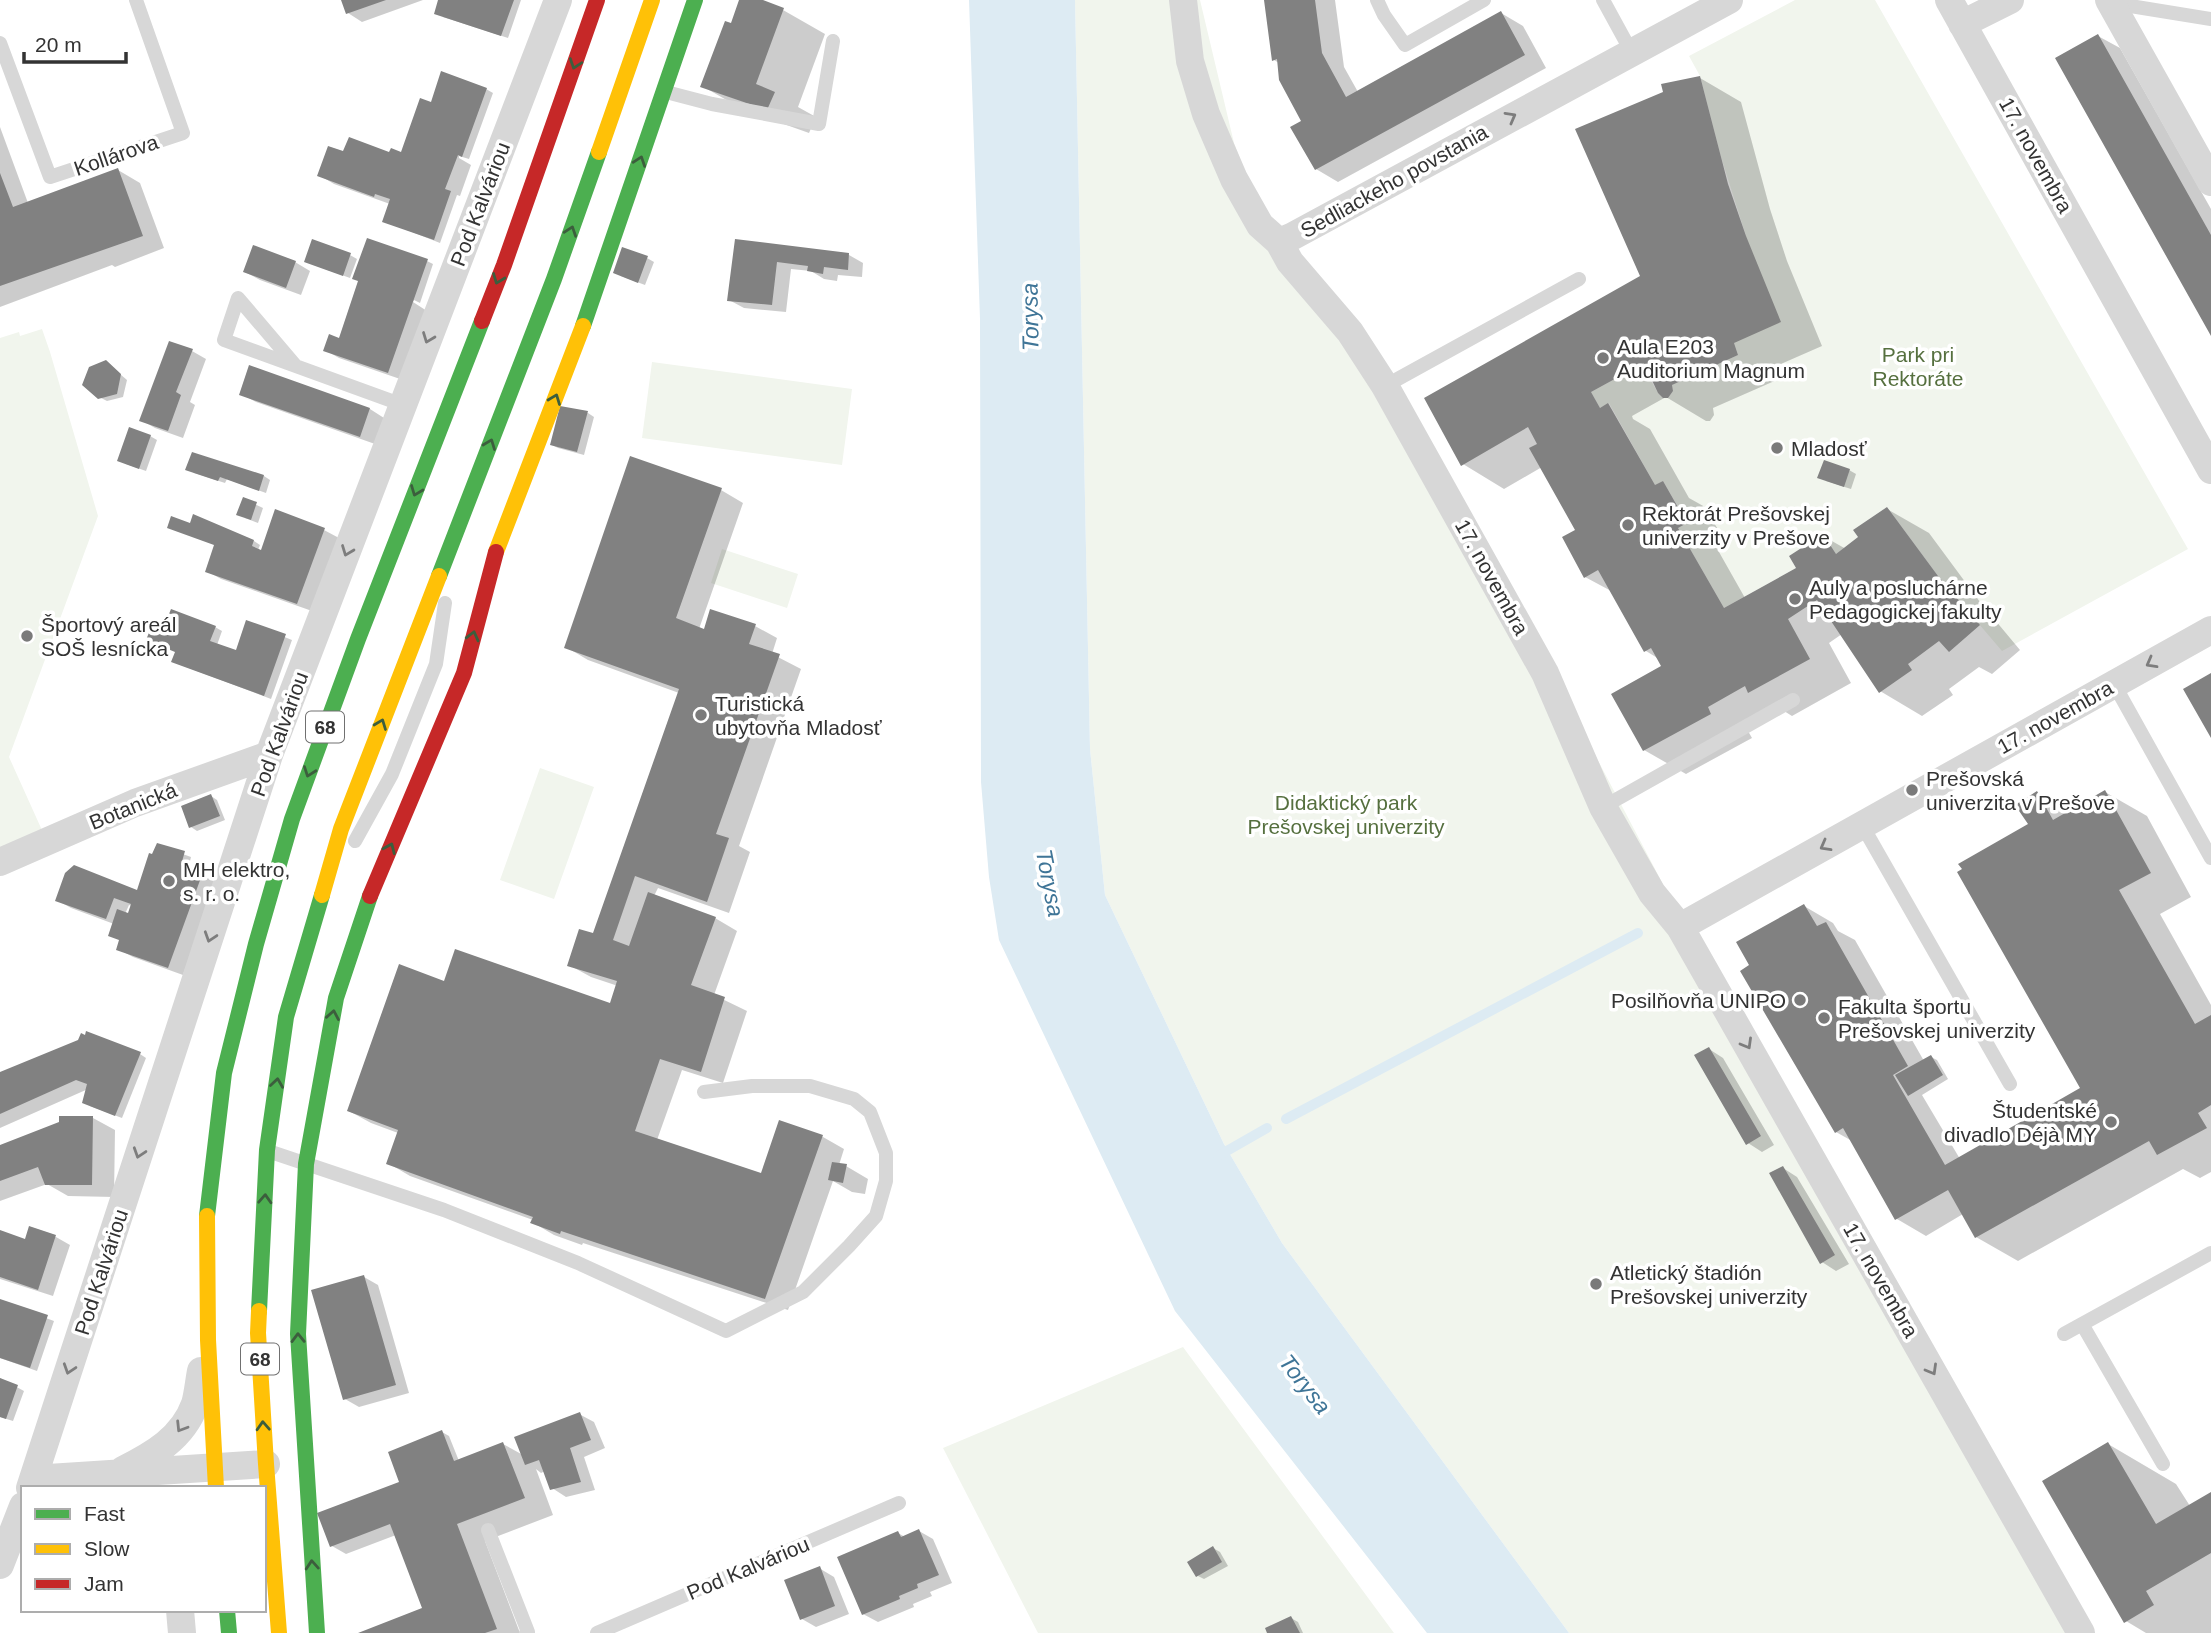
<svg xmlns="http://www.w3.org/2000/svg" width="2211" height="1633" viewBox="0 0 2211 1633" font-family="Helvetica,sans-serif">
  <rect width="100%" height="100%" fill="#fff"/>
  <path fill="#f1f5ed" d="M1075,0H1200L1234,143L1275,249L1321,287L1541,652L1686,928L2070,1633H1569L1282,1243L1224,1144L1105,895L1090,749Z
    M1795,0H1875L2188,549L2002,651L1938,576L1887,507L1853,530L1858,537L1836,554L1823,534L1789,556L1796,568L1724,608L1678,528L1687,522L1663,481L1655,485L1609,403L1600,408L1591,392L1644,363L1651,381L1658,393L1663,398H1668L1673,391L1672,385L1738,355L1734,343L1746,236L1721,157L1700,76L1689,56Z
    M42,329L50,352L98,516L9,757L50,848L0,870V338L19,332L20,336Z
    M652,362L852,389L842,465L642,438Z
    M722,549L798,574L787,608L711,583Z
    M540,768L594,787L554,899L500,880Z
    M1183,1347L1394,1633H1038L943,1448Z"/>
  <path fill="#ddebf3" d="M969,0H1075L1090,749L1105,895L1224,1144L1282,1243L1569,1633H1427L1175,1311L999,940L989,877L981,782L980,319Z"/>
  <path fill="#0003" fill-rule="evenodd" d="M343,0H423L362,22L348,13Z
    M440,0H521L508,38L443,17Z
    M740,0H758L783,10L825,34L798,107L816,117L809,133L744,110L702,86L732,25Z
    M1265,0H1335L1344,67L1358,92L1501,13L1523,26L1546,68L1338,182L1316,169L1304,122L1279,63L1274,60Z
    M2098,36L2120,48L2211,209V333Z
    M1700,78L1741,102L1770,209L1787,261L1822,346L1774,367L1779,379L1713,408L1714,415L1710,421H1706L1666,397L1632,416L1633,419L1650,429L1689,498L1705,507L1728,547L1719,552L1745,598L1799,568L1823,536L1846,549L1860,538L1887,509L1929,533L1980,602L2020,650L1992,674L1979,667L1949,689L1953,695L1922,716L1880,691L1842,634L1829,643L1851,683L1792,716L1784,711L1748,731L1752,738L1686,774L1644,750L1663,666L1659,659L1646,651L1613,592L1585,577L1578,531L1542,467L1504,489L1463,464L1642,277Z
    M486,89L493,93L469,159L459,156V158L471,165L460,196L457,195L440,243L384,221L390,204L334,184L319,175L344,154H402L432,104Z
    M0,127L28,203L118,170L140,183L164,248L115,267L112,265L0,307Z
    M737,241L849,255L863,263L862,277L838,275L837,281L824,279L811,271L791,269L786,312L744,308L729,300Z
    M350,255L357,259L350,278L306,262Z
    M647,258L654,262L645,285L621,276Z
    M427,261L433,264L420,303L414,300L413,302L427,311L403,380L339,358L325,350L340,340Z
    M295,262L310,271L301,295L260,280L245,272Z
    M192,351L206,359L190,402L195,405L183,438L155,428L141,420Z
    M106,362L127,380L123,397L107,401L99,397Z
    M250,367L370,409L384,418L375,444L256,402L241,394Z
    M561,408L588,413L594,417L584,455L558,448L552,445Z
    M150,436L157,440L146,471L126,464Z
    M193,454L264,476L270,480L266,493L227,479L225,483L194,473Z
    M1849,470L1856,474L1851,489L1826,481Z
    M721,490L743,503L699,629L705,631L755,626L777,638L772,654L801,669L739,846L750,852L729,913L658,888L654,896L715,918L737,931L714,995L747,1011L723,1083L682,1070L657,1140L762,1176L780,1123L823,1137L844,1149L839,1165L846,1166L868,1179L865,1194L852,1192L833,1181L788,1310L583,1243L582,1245L554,1235L532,1222L533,1220L410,1176L388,1163L398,1133L371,1123L349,1111L445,983L612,1005L618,986L591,977L569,965L594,936L679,693L588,660L566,647Z
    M244,499L263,508L258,523L245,518Z
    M194,516L254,541L260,545L258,550L262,552L324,530L339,538L312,611L221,579L207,571L261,563L191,525Z
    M247,622L292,640L271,699L173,662L177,652L166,626L215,627L222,631L217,645L237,652Z
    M2105,792L2147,816L2191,897L2160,914L2211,1005V1172L2200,1178L2183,1169L2018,1261L1976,1237L1963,1214L1926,1236L1897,1219L1852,1141L1836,1132L1742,971L1752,966L1804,906L1833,923L1838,931L1855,940L1924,1061L1931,1057L1937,1060L1948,1079L1922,1095L1960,1159L2083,1089L2031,824L2037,793L2069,812Z
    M211,796L217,800L225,820L197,831L191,827Z
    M158,845L191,857L188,869L216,882L183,975L133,957L118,949L121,940L114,924L71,908L57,900L137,892ZM129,905L132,906L129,916L125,914Z
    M1709,1049L1723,1058L1774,1145L1762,1152L1748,1143Z
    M140,1054L146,1058L122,1118L90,1106L88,1089L0,1128V1074Z
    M93,1118L115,1130L114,1197L68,1196L47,1184L0,1201V1146Z
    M1783,1168L1797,1177L1849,1264L1836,1271L1822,1262Z
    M30,1229L56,1237L70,1245L53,1296L0,1279V1232L26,1241Z
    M364,1277L378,1285L409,1393L359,1407L345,1399Z
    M0,1301L54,1321L37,1371L0,1358Z
    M0,1378L24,1391L13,1421L0,1417Z
    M579,1414L594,1422L605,1448L584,1457L595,1490L566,1497L552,1488L545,1471L541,1473L536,1469L553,1515L485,1541L520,1633H362L425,1609L396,1535L346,1554L332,1546L402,1482L442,1432L449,1436L459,1461L503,1444L523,1455Z
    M2108,1444L2176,1484L2190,1506L2211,1493V1633H2146L2126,1621Z
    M919,1531L933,1539L952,1583L930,1592L932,1596L913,1604L914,1607L878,1622L863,1614L898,1533L905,1537Z
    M1213,1548L1220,1552L1228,1566L1204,1579L1198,1576Z
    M819,1568L834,1577L849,1614L816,1627L802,1619Z
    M1291,1618L1298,1622L1303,1633H1269Z"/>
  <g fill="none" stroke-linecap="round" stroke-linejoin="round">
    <path stroke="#ddebf3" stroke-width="10" d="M1286,1119L1638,933
      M1218,1156L1267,1128"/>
  </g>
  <path fill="#818181" d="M341,0H386L346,14Z
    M438,0H514L501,36L434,14Z
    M739,0H763L784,8L756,84L775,92L767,110L700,87L725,21L731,23Z
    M1264,0H1315L1322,53L1346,97L1501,11L1525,55L1315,170L1290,127L1301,121L1279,80L1277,59L1272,61Z
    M2098,34L2211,235V336L2055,58Z
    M441,71L487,88L462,157L458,155L445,189L451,191L434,240L382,222L390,199L375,194L374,197L317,176L328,146L343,151L349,137L389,152L391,148L401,152L420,98L431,102Z
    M1700,76L1728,184L1746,236L1781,322L1734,343L1738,355L1672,385L1673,391L1668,398H1663L1658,393L1644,363L1591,392L1600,408L1608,403L1655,485L1663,481L1687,523L1678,528L1724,608L1796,568L1789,556L1823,534L1836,554L1858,537L1853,530L1887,507L1938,576L1980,625L1949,652L1939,641L1908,664L1912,670L1879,693L1817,600L1788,619L1810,659L1748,693L1745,686L1708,707L1711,714L1643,751L1611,694L1661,666L1651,648L1644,652L1598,570L1584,578L1562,537L1575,530L1529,448L1537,444L1528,427L1461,466L1424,398L1640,276L1575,129L1663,92L1661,84Z
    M118,168L143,236L0,286V173L13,207Z
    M367,238L428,259L388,373L323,351L329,334L339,338L358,281L352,279Z
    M312,239L351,253L343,276L304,262Z
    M735,239L849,253L848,270L824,267L823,274L807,271L808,266L777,262L772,305L727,301Z
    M253,245L296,261L286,288L243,272Z
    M622,247L648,256L638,283L613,273Z
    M169,341L193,349L176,392L181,395L168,431L139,421Z
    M106,360L121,374L117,394L98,399L82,385L89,367Z
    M249,365L370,408L360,437L239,395Z
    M560,406L588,411L577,452L550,445Z
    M129,427L151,435L139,469L117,461Z
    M192,452L264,475L259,491L220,477L218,481L185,470Z
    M630,456L722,488L676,618L704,629L710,609L756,624L749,644L780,654L716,834L729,838L707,902L635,876L613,940L629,946L648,892L716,917L691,985L725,997L701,1072L660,1059L635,1131L761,1173L779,1120L823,1135L765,1299L561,1231L560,1234L530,1223L533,1217L386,1164L398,1130L347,1111L399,964L444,981L455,949L610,1003L617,981L567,966L579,929L593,933L679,689L564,648Z
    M1824,460L1850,469L1844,487L1817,478Z
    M243,497L257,502L251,520L236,515Z
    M275,509L325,528L297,604L205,572L214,545L167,528L171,516L190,523L193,514L254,540L252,546L261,550Z
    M171,609L216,626L210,641L236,650L246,620L286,634L264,696L171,662L175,652L146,640L154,620L165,624Z
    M2211,673V738L2183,689Z
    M2105,790L2151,873L2119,890L2195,1024L2211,1015V1105L2198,1113L2207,1128L2157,1155L2149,1141L1975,1238L1948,1190L1895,1220L1843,1128L1835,1133L1740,971L1749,965L1736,942L1804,904L1817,926L1826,922L1908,1066L1893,1075L1945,1165L2080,1088L1957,872L1962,869L1958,864L2028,824L2015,805L2037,791L2053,820Z
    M211,794L220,816L189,828L181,806Z
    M157,843L185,851L181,865L203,872L168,968L116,950L119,940L108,936L117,909L128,913L131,904L114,898L106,919L55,901L65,873L74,865L137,890L149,853L152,854Z
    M86,1031L141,1052L115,1116L82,1103L87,1084L76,1080L0,1114V1072L78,1040L81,1033L85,1035Z
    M1709,1047L1761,1136L1746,1145L1694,1055Z
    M1931,1055L1943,1075L1908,1096L1895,1075Z
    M59,1116H93L92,1185H45L38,1167L0,1181V1145L59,1122Z
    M832,1162L847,1164L843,1183L828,1180Z
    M1783,1166L1835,1255L1820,1264L1769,1173Z
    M29,1226L56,1235L38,1290L0,1277V1230L25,1239Z
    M364,1275L396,1385L343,1400L311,1290Z
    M0,1299L48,1315L30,1368L0,1358Z
    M0,1378L18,1385L6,1419L0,1417Z
    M580,1412L591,1440L570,1448L581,1482L550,1490L539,1460L525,1465L514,1437Z
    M442,1430L454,1461L503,1442L525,1498L457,1524L497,1629L485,1633H358L422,1608L390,1524L330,1547L317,1513L399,1482L388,1452Z
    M2108,1442L2156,1524L2211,1492V1553L2146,1591L2154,1605L2124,1623L2042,1481Z
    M919,1529L939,1575L917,1584L918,1588L899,1596L900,1599L862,1615L837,1557L898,1531L901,1537Z
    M1213,1546L1222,1562L1196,1577L1187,1562Z
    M820,1566L835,1606L800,1620L784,1580Z
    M1291,1616L1300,1633H1267L1265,1628Z"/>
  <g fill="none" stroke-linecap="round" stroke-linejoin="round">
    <path stroke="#d7d7d7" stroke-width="14" d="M1377,0L1384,15L1405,45L1484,0
      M1603,0L1632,53
      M2112,3L2211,19
      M0,43L50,177L183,133L136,0
      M666,92L712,104L819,124L833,41
      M295,365L238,298L224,340L403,405
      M1385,386L1579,279
      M2114,684L2211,858
      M1603,807L1793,700
      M1862,825L2010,1084
      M355,841L392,774L436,664L445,603
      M268,1151L444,1210L578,1263L726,1331L803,1292L849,1246L876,1216L886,1181V1153L870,1112L854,1099L810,1086H752L704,1092
      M2082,1324L2163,1464
      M2064,1334L2211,1253
      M488,1530L528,1632L526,1633
      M597,1633L899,1503"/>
    <path stroke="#d7d7d7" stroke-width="28" d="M1183,0L1190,61L1206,114L1234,179L1260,225L1279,242L1290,262L1350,332L1385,386L1545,673L1603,807L1652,893L1680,927
      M1949,0L2211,470
      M2109,0L2211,182
      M1962,24L2010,0
      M1279,242L1293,236L1729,0
      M0,862L135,803L269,755
      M123,1470C153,1455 183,1438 195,1404C198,1394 199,1381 201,1371
      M33,1479L266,1464
      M30,1488L269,755L558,0
      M0,1565L23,1506
      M180,1610L182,1633
      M2081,1633L1680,927L2211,630"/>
    <path stroke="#4caf50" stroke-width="16" d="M583,326L695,0
      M439,576L554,279L599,152
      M207,1216L224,1073L256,944L292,819L358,639L482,321
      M259,1311L267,1150L286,1017L322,895
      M227,1610L229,1633
      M317,1633L298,1334L306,1164L336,998L370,896"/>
    <path stroke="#ffc107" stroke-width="16" d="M599,152L652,0
      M496,552L583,326
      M322,895L341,829L439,576
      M207,1216L208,1340L216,1488
      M259,1311L258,1333L266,1464L279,1633"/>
    <path stroke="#c62828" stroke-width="16" d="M482,321L504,265L597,0
      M370,896L464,673L496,552"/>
  </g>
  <defs><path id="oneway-chevron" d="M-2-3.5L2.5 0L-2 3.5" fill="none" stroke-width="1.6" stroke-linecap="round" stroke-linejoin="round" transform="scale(1.75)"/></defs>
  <g stroke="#3c5e3d">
    <use href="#oneway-chevron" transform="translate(575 64) rotate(109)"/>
    <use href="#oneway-chevron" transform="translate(640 161) rotate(-71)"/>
    <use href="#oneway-chevron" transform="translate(571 231) rotate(-71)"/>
    <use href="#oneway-chevron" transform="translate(498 279) rotate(111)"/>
    <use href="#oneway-chevron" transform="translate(555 399) rotate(-69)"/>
    <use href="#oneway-chevron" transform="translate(490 444) rotate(-69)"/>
    <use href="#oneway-chevron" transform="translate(416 491) rotate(111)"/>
    <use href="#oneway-chevron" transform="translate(473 636) rotate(-76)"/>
    <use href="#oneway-chevron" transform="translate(381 724) rotate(-69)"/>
    <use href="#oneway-chevron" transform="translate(309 772) rotate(110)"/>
    <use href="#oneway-chevron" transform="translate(390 848) rotate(-67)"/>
    <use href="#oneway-chevron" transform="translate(333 1015) rotate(-80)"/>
    <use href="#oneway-chevron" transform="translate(277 1083) rotate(-82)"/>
    <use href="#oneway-chevron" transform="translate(265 1199) rotate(-87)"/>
    <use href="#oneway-chevron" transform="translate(298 1338) rotate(-91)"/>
    <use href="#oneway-chevron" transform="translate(263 1426) rotate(-93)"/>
    <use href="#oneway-chevron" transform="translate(312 1565) rotate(-94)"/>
  </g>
  <g stroke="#7d7d7d">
    <use href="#oneway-chevron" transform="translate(1511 117) rotate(-29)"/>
    <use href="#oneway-chevron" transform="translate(428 338) rotate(111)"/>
    <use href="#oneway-chevron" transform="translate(347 551) rotate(111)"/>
    <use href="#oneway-chevron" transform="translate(2151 663) rotate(151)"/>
    <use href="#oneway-chevron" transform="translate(1825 846) rotate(151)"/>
    <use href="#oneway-chevron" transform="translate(210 937) rotate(108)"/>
    <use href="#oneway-chevron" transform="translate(1747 1044) rotate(60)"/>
    <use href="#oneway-chevron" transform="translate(139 1153) rotate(108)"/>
    <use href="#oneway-chevron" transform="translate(69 1369) rotate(108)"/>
    <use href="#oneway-chevron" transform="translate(1932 1370) rotate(60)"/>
    <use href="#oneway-chevron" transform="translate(181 1427) rotate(122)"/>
  </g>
  <g fill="#7a7a7a" stroke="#fff" stroke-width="2.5">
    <circle cx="1603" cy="358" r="7"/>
    <circle cx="1777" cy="448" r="7"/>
    <circle cx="1628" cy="525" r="7"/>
    <circle cx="1795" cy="599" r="7"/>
    <circle cx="27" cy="636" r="7"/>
    <circle cx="701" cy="715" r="7"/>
    <circle cx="1912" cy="790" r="7"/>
    <circle cx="169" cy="881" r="7"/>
    <circle cx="1800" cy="1000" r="7"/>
    <circle cx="1824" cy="1018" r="7"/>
    <circle cx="2111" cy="1122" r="7"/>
    <circle cx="1596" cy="1284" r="7"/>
  </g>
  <g text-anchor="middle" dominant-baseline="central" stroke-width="7" stroke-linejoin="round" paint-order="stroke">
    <g fill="#fff" stroke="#707070" stroke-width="2">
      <rect x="306" y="711.5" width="38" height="31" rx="5"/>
      <rect x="241" y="1343.5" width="38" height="31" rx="5"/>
    </g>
    <g font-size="19" font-weight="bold" fill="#333">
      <text x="325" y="727">68</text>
      <text x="260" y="1359">68</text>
    </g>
    <g font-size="21" fill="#333" stroke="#fff">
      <text transform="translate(116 155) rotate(-19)">Kollárova</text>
      <text transform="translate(2036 155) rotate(61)">17. novembra</text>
      <text transform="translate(1394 181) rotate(-29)">Sedliackeho povstania</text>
      <text transform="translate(480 204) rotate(-69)">Pod Kalváriou</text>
      <text transform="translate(1492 577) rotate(61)">17. novembra</text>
      <text transform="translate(2055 717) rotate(-29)">17. novembra</text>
      <text transform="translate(279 734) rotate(-70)">Pod Kalváriou</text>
      <text transform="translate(133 806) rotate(-22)">Botanická</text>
      <text transform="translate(101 1272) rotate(-72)">Pod Kalváriou</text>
      <text transform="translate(1881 1280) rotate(60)">17. novembra</text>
      <text transform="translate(748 1568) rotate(-23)">Pod Kalváriou</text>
    </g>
    <g font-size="21" fill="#333" stroke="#fff" text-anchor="start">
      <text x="1617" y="346">Aula E203<tspan x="1617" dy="24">Auditorium Magnum</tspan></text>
      <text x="1791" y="448">Mladosť</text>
      <text x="1642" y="513">Rektorát Prešovskej<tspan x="1642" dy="24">univerzity v Prešove</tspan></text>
      <text x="1809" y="587">Auly a posluchárne<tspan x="1809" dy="24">Pedagogickej fakulty</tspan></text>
      <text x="41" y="624">Športový areál<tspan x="41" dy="24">SOŠ lesnícka</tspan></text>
      <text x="715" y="703">Turistická<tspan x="715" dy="24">ubytovňa Mladosť</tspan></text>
      <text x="1926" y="778">Prešovská<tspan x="1926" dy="24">univerzita v Prešove</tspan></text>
      <text x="183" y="869">MH elektro,<tspan x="183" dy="24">s. r. o.</tspan></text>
      <text x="1786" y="1000" text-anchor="end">Posilňovňa UNIPO</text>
      <text x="1838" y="1006">Fakulta športu<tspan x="1838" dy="24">Prešovskej univerzity</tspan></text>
      <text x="2097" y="1110" text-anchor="end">Študentské<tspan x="2097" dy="24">divadlo Déjà MY</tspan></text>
      <text x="1610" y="1272">Atletický štadión<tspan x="1610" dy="24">Prešovskej univerzity</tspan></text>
    </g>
    <g font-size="21" fill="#56703f" stroke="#fff">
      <text x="1918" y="354">Park pri<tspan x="1918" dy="24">Rektoráte</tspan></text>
      <text x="1346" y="802">Didaktický park<tspan x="1346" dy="24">Prešovskej univerzity</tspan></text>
    </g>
    <g font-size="23" font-style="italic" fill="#3f7597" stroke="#fff">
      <text transform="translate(1030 317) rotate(-91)">Torysa</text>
      <text transform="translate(1050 883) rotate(79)">Torysa</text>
      <text transform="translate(1305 1384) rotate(52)">Torysa</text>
    </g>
  </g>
  <rect x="21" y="1486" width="245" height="126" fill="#ffffff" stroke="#adadad" stroke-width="2"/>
  <rect x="35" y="1509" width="35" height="10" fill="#4caf50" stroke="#adadad" stroke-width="2"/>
  <text x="84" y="1521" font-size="21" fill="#333333">Fast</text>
  <rect x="35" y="1544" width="35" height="10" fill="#ffc107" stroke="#adadad" stroke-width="2"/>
  <text x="84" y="1556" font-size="21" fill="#333333">Slow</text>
  <rect x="35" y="1579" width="35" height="10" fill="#c62828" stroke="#adadad" stroke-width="2"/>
  <text x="84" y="1591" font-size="21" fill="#333333">Jam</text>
  <path d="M24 52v10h102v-10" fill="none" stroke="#333333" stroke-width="3.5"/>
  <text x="35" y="52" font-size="21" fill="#333333" stroke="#ffffff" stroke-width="5" paint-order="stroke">20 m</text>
</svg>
